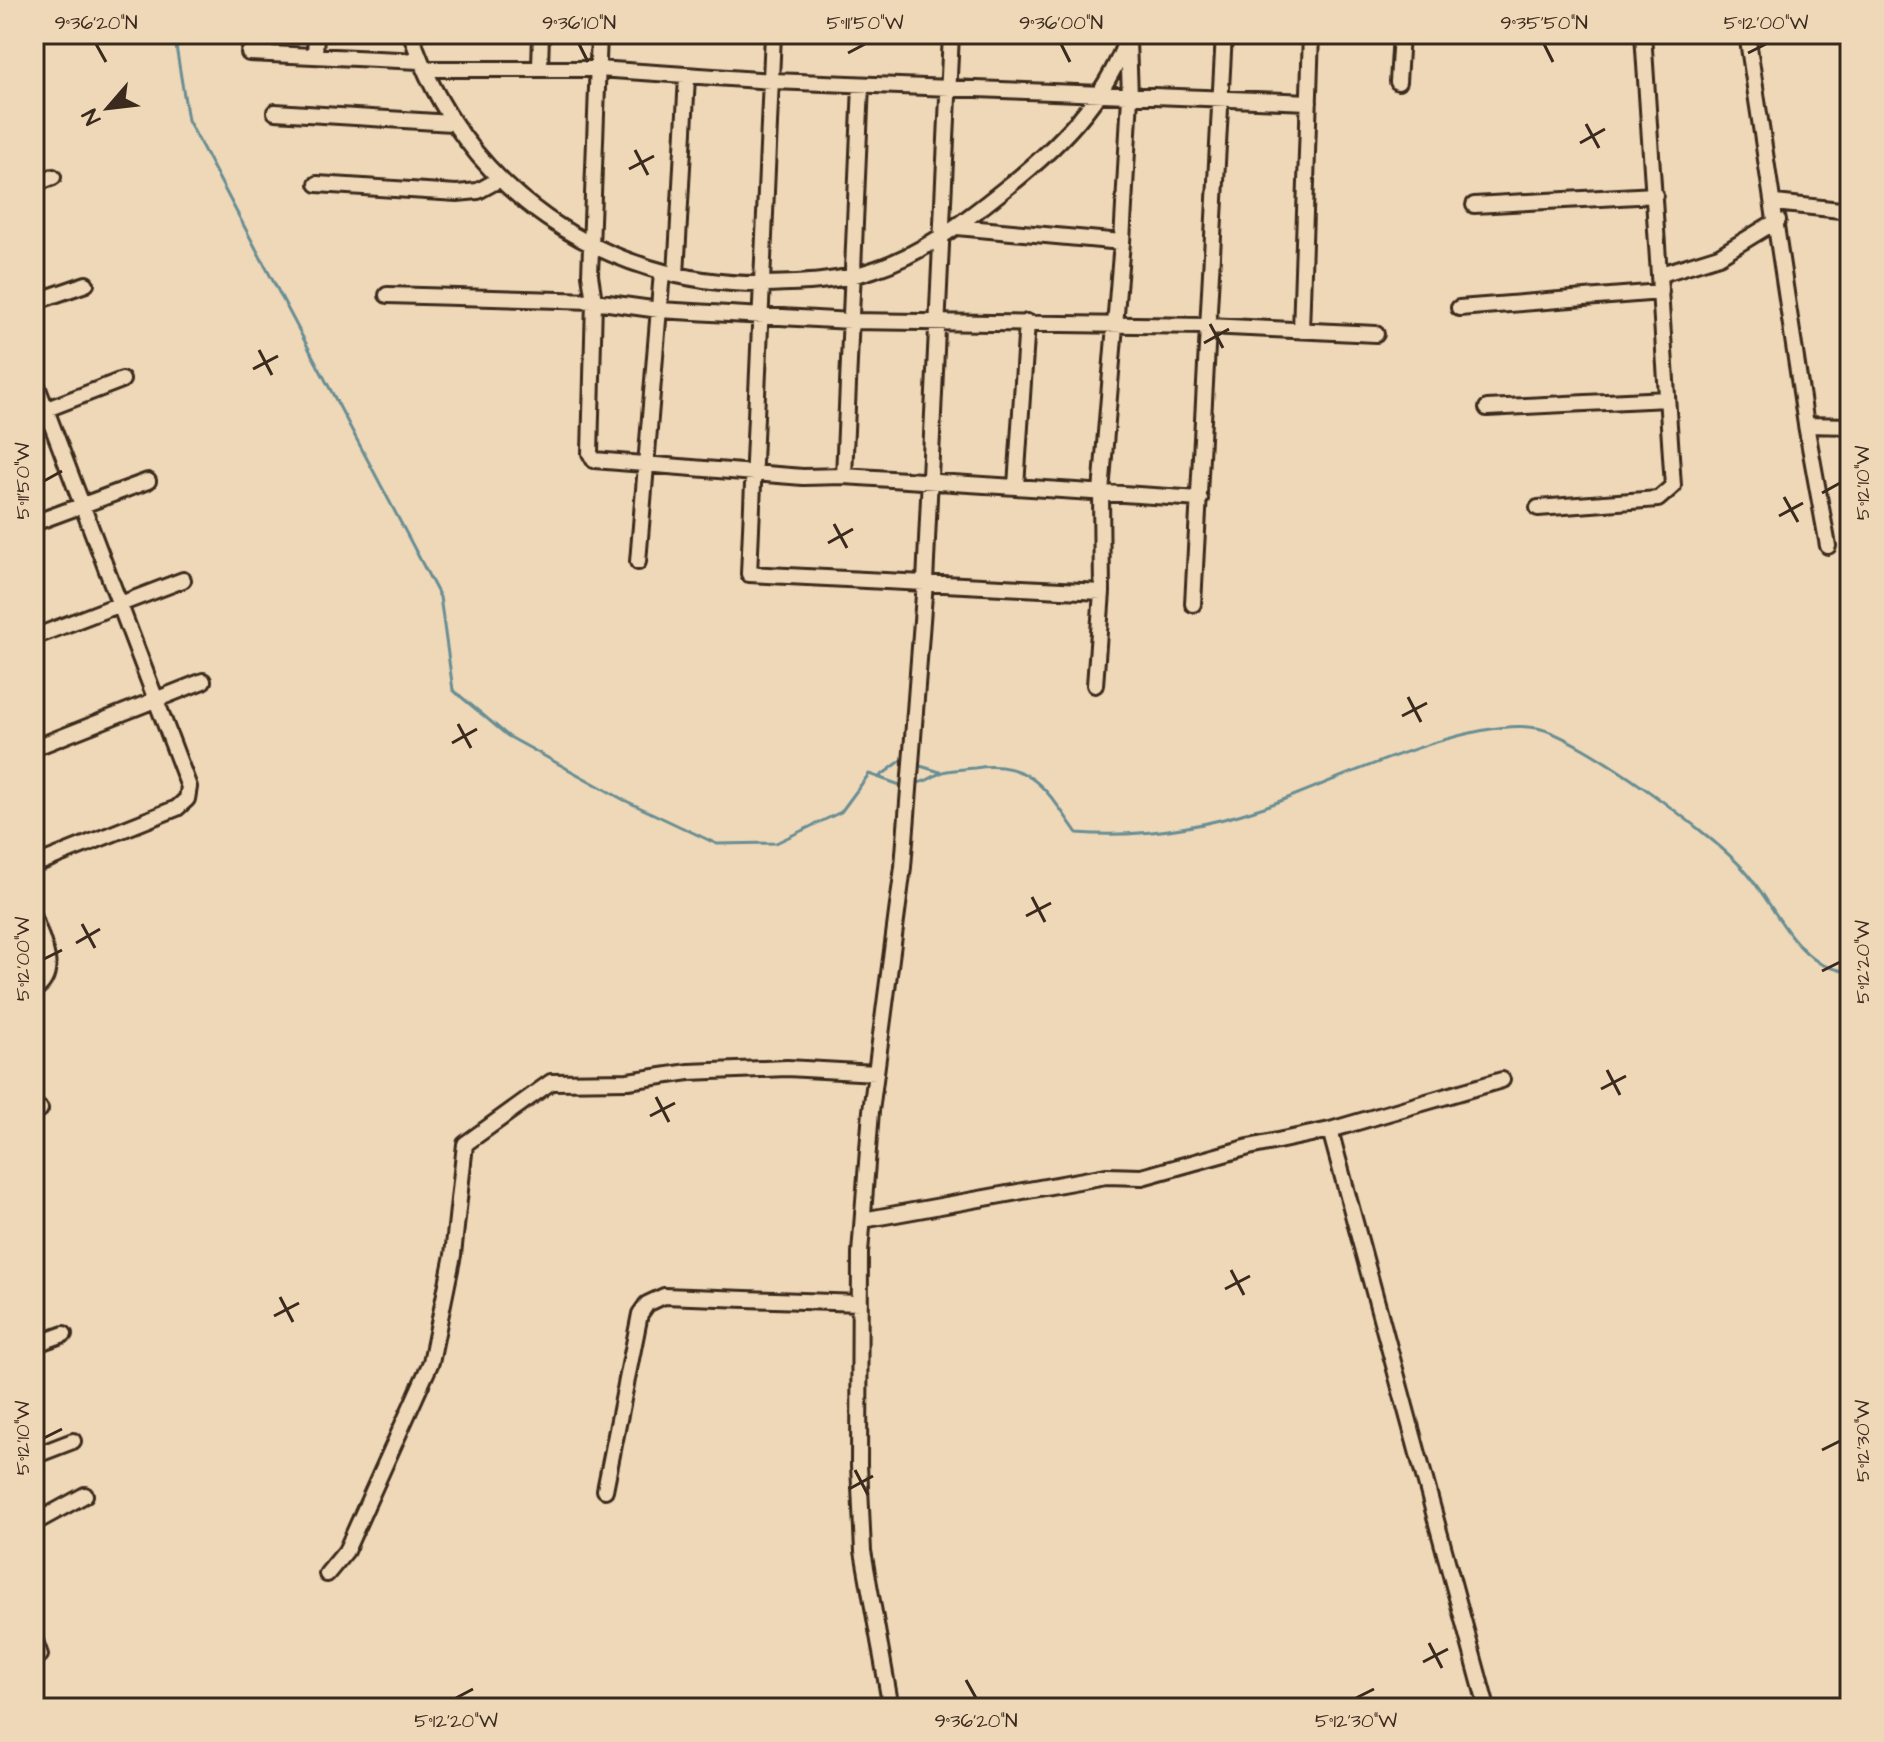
<svg xmlns="http://www.w3.org/2000/svg" width="1884" height="1742" viewBox="0 0 1884 1742" font-family="'Architects Daughter',sans-serif">
  <rect width="100%" height="100%" fill="#efd8b7"/>
  <filter id="ink" filterUnits="userSpaceOnUse"><feTurbulence type="fractalNoise" baseFrequency=".0125" numOctaves="2"/><feDisplacementMap in="SourceGraphic" scale="16" xChannelSelector="R" yChannelSelector="G"/><feConvolveMatrix kernelMatrix="1 2 1 2 8 2 1 2 1" color-interpolation-filters="sRGB"/></filter>
  <g filter="url(#ink)">
    <g fill="none" stroke-linecap="round" stroke-linejoin="round">
      <path stroke="#678e94" stroke-width="3" d="M174,34L188,120L440,597L453,690L508,736L624,800L717,844L776,843L841,812L869,774L900,785
        M917,765L940,772
        M879,777L902,760
        M916,783C929,782 932,776 943,772C953,769 965,769 975,768C1031,759 1048,792 1077,833C1139,838 1201,828 1261,808C1327,785 1471,715 1537,728C1580,736 1715,836 1745,871C1771,900 1787,943 1821,964C1829,968 1841,970 1850,973"/>
      <g stroke="#3b2a1e" stroke-width="20">
        <path id="minor" d="M411,34C462,189 604,286 765,284C802,283 838,282 873,270C923,254 965,221 1006,188C1056,149 1109,97 1128,34
          M599,34L590,275L594,301L590,453L594,460L803,477L844,476L1200,499
          M773,34L749,574L1102,592
          M1747,34L1806,425L1828,546
          M249,53L420,61
          M315,55L316,34
          M540,67L541,34
          M424,69H598L773,81L1309,102
          M1398,82L1401,34
          M275,112L452,123
          M34,184L53,177
          M317,184L457,193L478,191L500,179
          M1775,203L1850,211
          M1474,205L1655,195
          M957,227L1122,242
          M1661,274L1719,256L1778,220
          M676,275L687,77
          M387,295L594,301L659,310L851,321L1208,326L1376,334
          M34,302L86,284
          M1459,308L1661,292
          M1301,331L1311,34
          M34,378L189,787L187,799L177,808L34,865
          M1487,408L1667,399
          M34,414L122,380
          M1806,425L1850,426
          M844,476L861,85
          M1016,486L1027,322
          M1538,508L1658,499L1673,486L1643,34
          M34,523L148,481
          M638,562L662,272
          M1193,604L1224,34
          M34,637L183,580
          M1095,685L1102,592L1101,492L1122,242L1130,96L1128,41
          M34,748L203,681
          M34,918C42,942 60,973 34,990
          M34,1112L40,1109
          M1330,1130L1487,1708
          M863,1220L1106,1176L1142,1177L1249,1147L1330,1130L1502,1080
          M34,1345L64,1334
          M34,1456L73,1441
          M605,1490L640,1314L647,1304L664,1296L860,1303
          M34,1523L85,1495
          M327,1574L346,1551L431,1362L453,1255L465,1144L551,1082L628,1081L689,1072L787,1068L876,1073
          M34,1638L40,1655
          M891,1708L863,1551L859,1465L860,1253L871,1111L903,867L925,582L951,34"/>
      </g>
      <use href="#minor" stroke="#efd8b7" stroke-width="14"/>
    </g>
  </g>
  <path fill="none" stroke="#3b2a1e" stroke-width="3" d="M96,44L106,62M579,44L588,62M1061,44L1070,62M1544,44L1553,62M848,53L865,44M1748,53L1766,44M1586,124L1599,148M1580,143L1605,129M635,150L648,175M629,169L654,156M1210,324L1223,348M1204,343L1229,329M259,350L272,375M253,369L278,356M44,481L62,471M1822,493L1840,483M1784,497L1798,522M1779,516L1803,503M834,524L847,548M828,543L853,529M1408,697L1421,722M1402,716L1427,703M458,724L471,748M452,743L477,729M1032,897L1045,922M1026,916L1051,903M82,924L95,948M76,943L100,929M44,959L62,950M1822,971L1840,962M1607,1070L1620,1095M1601,1089L1626,1076M656,1097L669,1122M650,1116L675,1103M1231,1270L1244,1295M1225,1289L1250,1276M280,1297L293,1322M274,1316L299,1303M44,1438L62,1429M1822,1450L1840,1441M855,1470L868,1495M849,1489L873,1476M1429,1643L1442,1668M1423,1662L1448,1649M966,1680L976,1698M456,1698L473,1689M1356,1698L1374,1689"/>
  <rect width="1884" height="1742" fill="none" stroke="#efd8b7" stroke-width="88"/>
  <g transform="translate(108 108) rotate(242)" stroke="#efd8b7" stroke-width="6" paint-order="stroke">
  <path d="M0-6L14 30L0 20L-14 30Z" fill="#3b2a1e"/>
  <text y="-12" font-size="22" font-weight="bold" text-anchor="middle" fill="#3b2a1e">N</text>
  </g>
  <rect x="44" y="44" width="1796" height="1654" fill="none" stroke="#3b2a1e" stroke-width="3"/>
  <g font-size="20" text-anchor="middle" fill="#3b2a1e">
    <text x="96" y="29">9°36'20"N</text>
    <text x="579" y="29">9°36'10"N</text>
    <text x="865" y="29">5°11'50"W</text>
    <text x="1061" y="29">9°36'00"N</text>
    <text x="1544" y="29">9°35'50"N</text>
    <text x="1766" y="29">5°12'00"W</text>
    <text transform="translate(22 481) rotate(-90)" y="7">5°11'50"W</text>
    <text transform="translate(1862 483) rotate(-90)" y="7">5°12'10"W</text>
    <text transform="translate(22 959) rotate(-90)" y="7">5°12'00"W</text>
    <text transform="translate(1862 962) rotate(-90)" y="7">5°12'20"W</text>
    <text transform="translate(22 1438) rotate(-90)" y="7">5°12'10"W</text>
    <text transform="translate(1862 1441) rotate(-90)" y="7">5°12'30"W</text>
    <text x="456" y="1727">5°12'20"W</text>
    <text x="976" y="1727">9°36'20"N</text>
    <text x="1356" y="1727">5°12'30"W</text>
  </g>
</svg>
